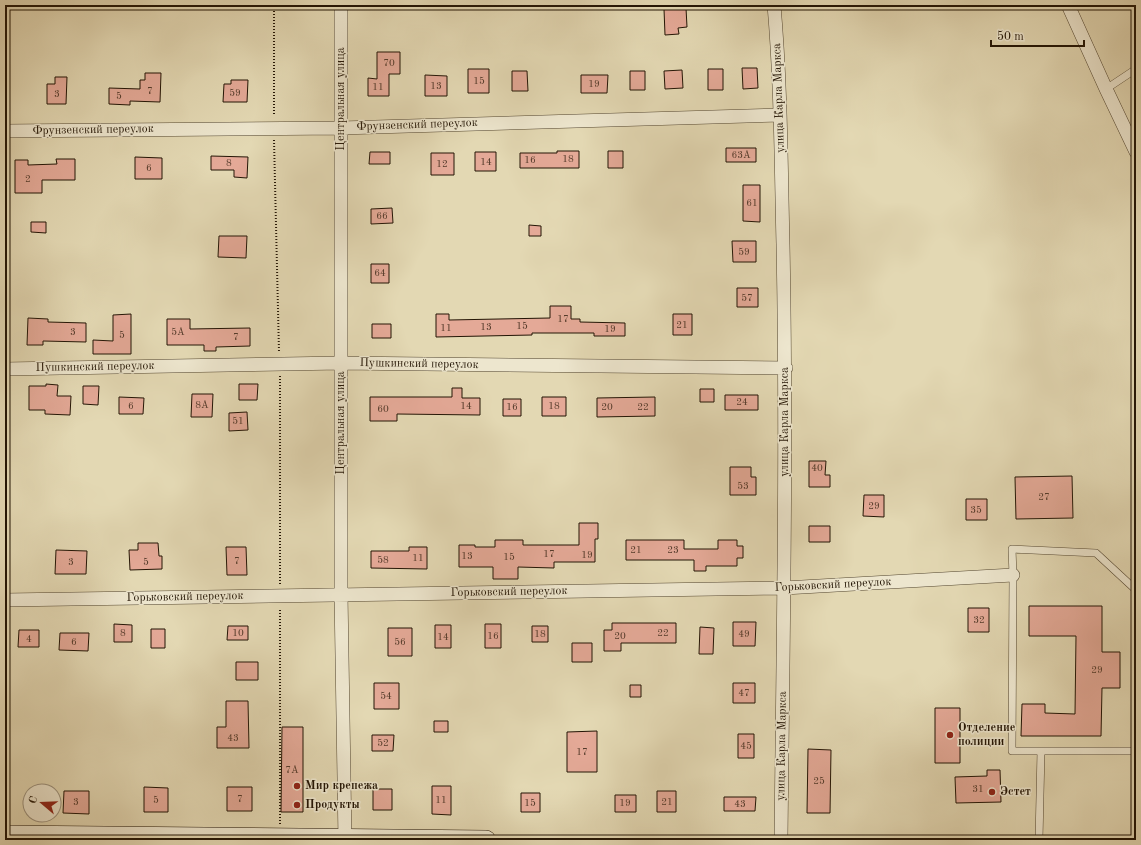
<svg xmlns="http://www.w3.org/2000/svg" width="1141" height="845" viewBox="0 0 1141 845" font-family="'Old Standard TT',serif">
  <rect width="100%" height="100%" fill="#e3d8b3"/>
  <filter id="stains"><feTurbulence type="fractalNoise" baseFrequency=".005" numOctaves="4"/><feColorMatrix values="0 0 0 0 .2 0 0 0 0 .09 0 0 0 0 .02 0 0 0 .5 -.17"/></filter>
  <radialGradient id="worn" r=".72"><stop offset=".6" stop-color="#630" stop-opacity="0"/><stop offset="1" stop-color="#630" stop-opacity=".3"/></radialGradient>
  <path fill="#e4a997" stroke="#231505" d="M686,8L687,27L678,28L679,34L665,35L664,9Z
    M377,52H400V74H389V96H368V78L377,79Z
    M742,68H757L758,88L743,89Z
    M468,69H489V93H468Z
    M708,69H723V90H708Z
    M682,70L683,88L665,89L664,71Z
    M512,71H527L528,91H512Z
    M630,71H645V90H630Z
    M145,73H161L160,102L130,101V105L109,104V88L140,89V80H145Z
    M425,75L447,76V96H425Z
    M581,75H608L607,93H581Z
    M55,77H67L66,104H47V84H55Z
    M231,80H248L247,102H223L224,84H231Z
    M726,148H756V162H726Z
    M557,151H579V168H520V153H557Z
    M608,151H623V168H608Z
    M370,152H390V164H369Z
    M475,152H496V171H475Z
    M431,153H454V175H431Z
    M211,156L248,157L247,178L234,177V170H211Z
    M135,157L162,158V179H135Z
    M56,159H75V180H42V193H15V160H28V165L57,164Z
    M743,185H760V222L743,221Z
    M392,208L393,223L371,224V209Z
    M31,222H46V233L31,232Z
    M529,225L541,226V236H529Z
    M219,236H247L246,258L218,257Z
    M732,241H756V262H733Z
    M371,264H389V283H371Z
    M737,288H758V307H737Z
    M550,306H571V319H580V322L625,323V336H594V333H532V335L436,337V314H449V320L550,318Z
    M131,314V354H93V340L113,341V315Z
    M673,314H692V335H673Z
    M28,318L48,319V322L86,323V342L43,341V345H27Z
    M167,319H190V329L250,328V346L216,347V351H204V345H167Z
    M372,324H391V338H372Z
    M46,384L58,385L57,396H71L70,415L45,414V410H29V386H46Z
    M239,384H258L257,400H239Z
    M83,386H99L98,405L83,404Z
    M452,388H462V398H480V415L397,414V421H370V397H452Z
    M700,389H714V402H700Z
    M192,394H213L212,417H191Z
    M725,395H758V410H725Z
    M119,397L144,398L143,414H119Z
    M542,397H566V416H542Z
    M655,397V416L597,417V398Z
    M503,399H521V416H503Z
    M247,412L248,430L229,431V413Z
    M809,461H826L825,475H830V487H809Z
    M730,467H751V477H756V495H730Z
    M1072,476L1073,518L1016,519L1015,477Z
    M864,495H884V517L863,516Z
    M966,499H987V520H966Z
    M579,523H598V539H595V562H554V568L518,567V579H493V567H459V545H475V547H495V540H523V545H579Z
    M809,526H830V542H809Z
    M626,540H684V549H718V540H737V546H743V558H737V566H706V571H694V560H626Z
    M138,543H158L159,556H162V569L130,570L129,550H138Z
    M226,547H246L247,575H227Z
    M409,547H427V569L371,568V551H409Z
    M56,550L87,551L86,574H55Z
    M1029,606H1102V652H1120V688H1102L1101,736H1021L1022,704H1045V713L1075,714L1076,636H1029Z
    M968,608H989V632H968Z
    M733,622H756L755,646H733Z
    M612,623H676V643H621V651H604V630H612Z
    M114,624L132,625V642H114Z
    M485,624H501V648H485Z
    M435,625H451V648H435Z
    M228,626H248V640H227Z
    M532,626H548V642H532Z
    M700,627L714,628L713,654H699Z
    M388,628H412V656H388Z
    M151,629H165V648H151Z
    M19,630H39V647H18Z
    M60,633H89L88,651L59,650Z
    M572,643H592V662H572Z
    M236,662H258V680H236Z
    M374,683H399V709H374Z
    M733,683H755V703H733Z
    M630,685H641V697H630Z
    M226,701H248L249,748H217V727H226Z
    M935,708H960V763H935Z
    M434,721H448V732H434Z
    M282,727H303V812H281Z
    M597,731V772H567V732Z
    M738,734H754V758H738Z
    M372,735H394L393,751H372Z
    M808,749L831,750L830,813H807Z
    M987,770H1000L1001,802L956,803L955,777L987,776Z
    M432,786H451V815L432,814Z
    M144,787L168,788V812H144Z
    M227,787H252V811H227Z
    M373,789H392V810H373Z
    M64,791H89V814L63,813Z
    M657,791H676V812H657Z
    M521,793H540V812H521Z
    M615,795H636V812H615Z
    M724,797H756L755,811H724Z"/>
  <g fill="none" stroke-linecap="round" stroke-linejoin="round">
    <g stroke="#534630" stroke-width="8">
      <path id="lane" d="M1106,89L1136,69
        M1136,590L1096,553L1012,549L1013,575L1012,751H1136
        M1039,840L1041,751"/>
    </g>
    <g stroke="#534630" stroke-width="14">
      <path id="street" d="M341,5V594L345,840
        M774,5C781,85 781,164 783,244C787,443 783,641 781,840
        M1068,5L1106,89L1136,152
        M5,131L341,128L780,115
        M5,369L341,363L786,368
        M5,600L784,588L1013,575"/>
    </g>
    <g stroke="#231505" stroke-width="20">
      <path id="secondary" d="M5,835L486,840"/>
    </g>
    <path stroke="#231505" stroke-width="2" stroke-dasharray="1 2" stroke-linecap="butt" d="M274,5V116
      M274,140L279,352
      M280,376V584
      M280,824V608"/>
    <use href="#lane" stroke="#ede6ce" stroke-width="7"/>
    <use href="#street" stroke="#ede6ce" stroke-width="13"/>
    <use href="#secondary" stroke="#ede6ce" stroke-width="19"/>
  </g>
  <g fill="#8f2418" stroke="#ede6ce" stroke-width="1.5">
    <circle cx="950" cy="735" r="4"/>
    <circle cx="297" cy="786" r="4"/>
    <circle cx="992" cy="792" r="4"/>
    <circle cx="297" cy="805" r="4"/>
  </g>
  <g text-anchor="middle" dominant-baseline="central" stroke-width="3" stroke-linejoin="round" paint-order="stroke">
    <g font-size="10" fill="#533a2a">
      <text x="389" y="63">70</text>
      <text x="479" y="81">15</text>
      <text x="594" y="84">19</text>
      <text x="436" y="86">13</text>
      <text x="378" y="87">11</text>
      <text x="150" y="91">7</text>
      <text x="235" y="93">59</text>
      <text x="57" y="94">3</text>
      <text x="119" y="96">5</text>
      <text x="741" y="155">63А</text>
      <text x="568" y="159">18</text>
      <text x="530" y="160">16</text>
      <text x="486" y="162">14</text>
      <text x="229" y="163">8</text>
      <text x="442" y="164">12</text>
      <text x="149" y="168">6</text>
      <text x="28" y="179">2</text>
      <text x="752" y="203">61</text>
      <text x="382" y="216">66</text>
      <text x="744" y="252">59</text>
      <text x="380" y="273">64</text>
      <text x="747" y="298">57</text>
      <text x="563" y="319">17</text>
      <text x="682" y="325">21</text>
      <text x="522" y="326">15</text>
      <text x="486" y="327">13</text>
      <text x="446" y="328">11</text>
      <text x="610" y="329">19</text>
      <text x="73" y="332">3</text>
      <text x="178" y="332">5А</text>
      <text x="122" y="335">5</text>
      <text x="236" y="337">7</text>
      <text x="742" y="402">24</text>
      <text x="202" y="405">8А</text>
      <text x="131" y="406">6</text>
      <text x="466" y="406">14</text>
      <text x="554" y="406">18</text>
      <text x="512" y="407">16</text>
      <text x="607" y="407">20</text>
      <text x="643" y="407">22</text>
      <text x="383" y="409">60</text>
      <text x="238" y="421">51</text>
      <text x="817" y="468">40</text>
      <text x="743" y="486">53</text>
      <text x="1044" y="497">27</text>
      <text x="874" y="506">29</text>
      <text x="976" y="510">35</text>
      <text x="636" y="550">21</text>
      <text x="673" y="550">23</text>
      <text x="549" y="554">17</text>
      <text x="587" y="555">19</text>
      <text x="467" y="556">13</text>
      <text x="509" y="557">15</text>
      <text x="418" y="558">11</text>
      <text x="383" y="560">58</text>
      <text x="237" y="561">7</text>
      <text x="71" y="562">3</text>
      <text x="146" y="562">5</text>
      <text x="979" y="620">32</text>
      <text x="123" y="633">8</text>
      <text x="238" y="633">10</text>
      <text x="663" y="633">22</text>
      <text x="540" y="634">18</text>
      <text x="744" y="634">49</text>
      <text x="493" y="636">16</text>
      <text x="620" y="636">20</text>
      <text x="443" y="637">14</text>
      <text x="29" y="639">4</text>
      <text x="74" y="642">6</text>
      <text x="400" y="642">56</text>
      <text x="1097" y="670">29</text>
      <text x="744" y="693">47</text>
      <text x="386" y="696">54</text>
      <text x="233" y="738">43</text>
      <text x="383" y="743">52</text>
      <text x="746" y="746">45</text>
      <text x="582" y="752">17</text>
      <text x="292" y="770">7А</text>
      <text x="819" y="781">25</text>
      <text x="978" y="789">31</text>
      <text x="240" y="799">7</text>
      <text x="156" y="800">5</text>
      <text x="441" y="800">11</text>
      <text x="76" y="802">3</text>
      <text x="667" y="802">21</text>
      <text x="530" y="803">15</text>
      <text x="625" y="803">19</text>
      <text x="740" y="804">43</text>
    </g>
    <g font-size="12" fill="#231505" stroke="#ede6ce">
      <text transform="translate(779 98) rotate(-92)">улица Карла Маркса</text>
      <text transform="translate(341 99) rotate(-90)">Центральная улица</text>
      <text transform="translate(417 125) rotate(-2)">Фрунзенский переулок</text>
      <text transform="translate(93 130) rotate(-1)">Фрунзенский переулок</text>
      <text transform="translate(419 364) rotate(1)">Пушкинский переулок</text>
      <text transform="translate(95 367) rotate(-1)">Пушкинский переулок</text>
      <text transform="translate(785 422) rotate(-90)">улица Карла Маркса</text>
      <text transform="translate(341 423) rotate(-90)">Центральная улица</text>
      <text transform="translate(833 585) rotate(-3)">Горьковский переулок</text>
      <text transform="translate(509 592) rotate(-1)">Горьковский переулок</text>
      <text transform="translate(185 597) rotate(-1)">Горьковский переулок</text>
      <text transform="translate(782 746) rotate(-89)">улица Карла Маркса</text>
    </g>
    <g font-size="12" font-weight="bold" fill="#231505" stroke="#ede6ce" text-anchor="start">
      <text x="958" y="728">Отделение<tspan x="958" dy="14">полиции</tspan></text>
      <text x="305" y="786">Мир крепежа</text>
      <text x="1000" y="792">Эстет</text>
      <text x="305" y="805">Продукты</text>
    </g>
  </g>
  <rect width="1141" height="845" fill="none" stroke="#e3d8b3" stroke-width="20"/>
  <rect x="6" y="6" width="1129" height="833" fill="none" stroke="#231505" stroke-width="2"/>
  <rect x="10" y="10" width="1121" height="825" fill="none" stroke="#231505"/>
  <g transform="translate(42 803) rotate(289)"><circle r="19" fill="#ede6ce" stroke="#9c927e"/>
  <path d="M0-3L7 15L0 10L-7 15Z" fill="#8f2418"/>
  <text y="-6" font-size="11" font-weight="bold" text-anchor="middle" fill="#231505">С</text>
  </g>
  <path d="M991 40v6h93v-6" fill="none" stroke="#231505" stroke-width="2"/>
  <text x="997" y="40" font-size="12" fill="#231505" stroke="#ede6ce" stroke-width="3" paint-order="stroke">50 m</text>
  <rect width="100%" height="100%" filter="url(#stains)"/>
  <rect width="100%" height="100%" fill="url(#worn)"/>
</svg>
